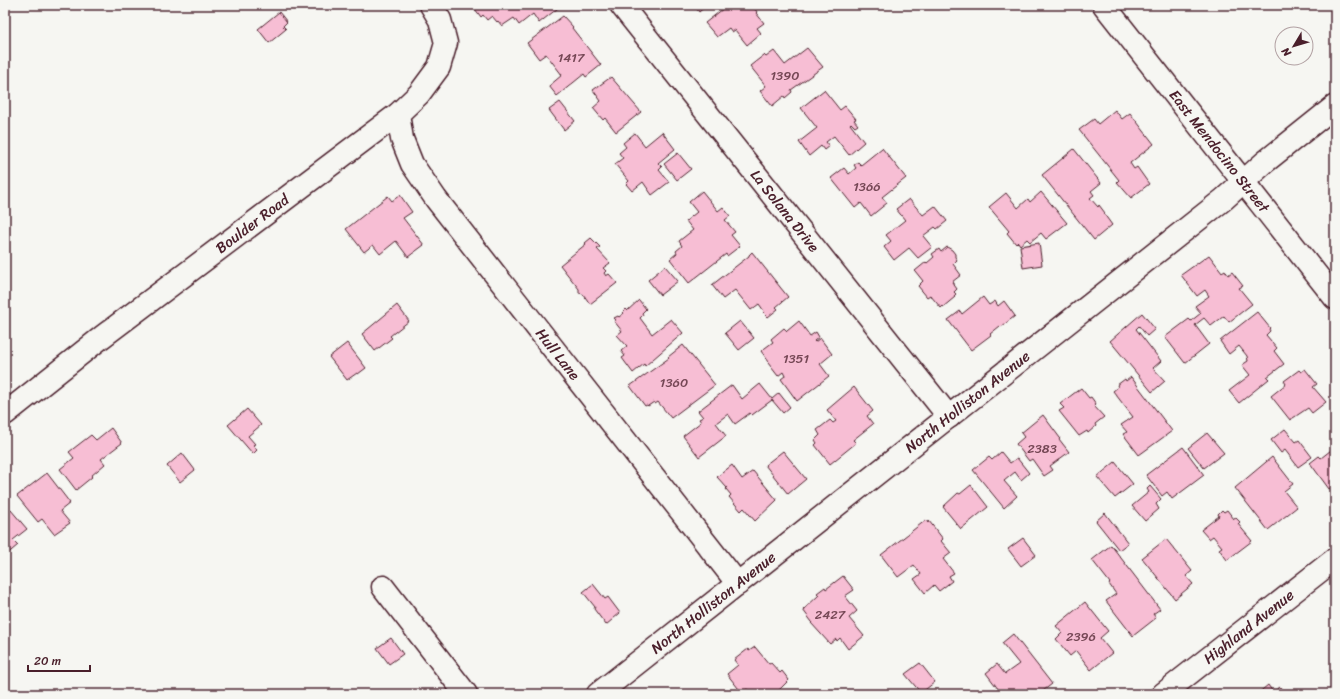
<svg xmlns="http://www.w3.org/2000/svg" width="1340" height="699" viewBox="0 0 1340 699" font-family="Sriracha,sans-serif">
  <rect width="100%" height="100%" fill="#f6f6f2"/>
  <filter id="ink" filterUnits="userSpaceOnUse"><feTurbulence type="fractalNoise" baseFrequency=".025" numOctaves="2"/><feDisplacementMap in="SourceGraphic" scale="8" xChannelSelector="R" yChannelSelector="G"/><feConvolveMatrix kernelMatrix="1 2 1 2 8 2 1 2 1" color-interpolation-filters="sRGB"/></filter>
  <g filter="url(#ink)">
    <path fill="#f7bed4" stroke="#4a1f2b" d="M472,5H562L539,23L533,14L519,25L514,18L502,26L498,21L497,22L492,16L487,20L483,15L481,17Z
      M694,5H707L699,12Z
      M728,5H751V6L754,9H755L757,12L756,13L764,23L757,28L761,33L747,45L735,30L732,32L729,28L717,37L705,23Z
      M279,12L287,22L283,26L286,29L269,43L258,29Z
      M563,16L573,27L572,28L601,65L586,77L584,74L557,96L549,86L562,75L546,54L539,59L527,43Z
      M807,48L823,67L791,90L792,92L785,98L784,96L772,106L760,91L766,86L750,66L764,55L766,57L774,51L785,65Z
      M611,77L641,112L616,132L605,118L603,120L593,108L601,101L593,90Z
      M824,90L840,110L845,106L856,119L854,120L858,125L855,127L851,123L850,124L864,142L849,155L834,136L826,142L829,146L824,150L821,146L809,156L799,142L817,128L801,108Z
      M560,102L575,121L564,130L549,110Z
      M1115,110L1122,119L1130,113L1154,144L1130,163L1134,169L1137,167L1149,184L1131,198L1117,182L1119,180L1079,130L1094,119L1098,124Z
      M662,132L675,149L658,163L662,167L659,170L669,182L652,195L643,182L632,191L626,184L629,181L615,164L623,158L619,153L626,147L623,143L635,133L645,146Z
      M882,148L906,178L882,197L887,203L871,216L861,203L855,208L831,178L844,168L849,174L856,168L854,165L858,162L861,165Z
      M1074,149L1101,183L1091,191L1094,195L1090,198L1098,207L1099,205L1105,213L1104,214L1112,225L1094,240L1042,175Z
      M678,153L691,169L677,180L664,164Z
      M702,191L718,211L723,207L730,216L725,220L735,232L731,235L740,246L727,256L726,254L689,283L670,259L677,253L676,251L682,246L679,241L693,230L686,221L697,212L689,202Z
      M1041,192L1067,223L1046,239L1041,233L1030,242L1027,239L1020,245L1018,242L1016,244L1007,233L1009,231L989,207L1006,193L1018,208L1028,199L1030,202Z
      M400,195L412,212L403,218L424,245L408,257L396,241L380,254L373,245L364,252L346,229L388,196L392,201Z
      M909,199L923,215L935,206L947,221L937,229L935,227L923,236L932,247L918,258L909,248L894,260L884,247L891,241L886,235L905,220L896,209Z
      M591,238L600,247L597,249L610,263L603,268L606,271L604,273L606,276L609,274L617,283L590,304L583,294L579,293V289L560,265L586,244L585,243Z
      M1039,243L1042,265L1023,268L1020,246Z
      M947,247L952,250L955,254V257L957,260L953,264L961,275L952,282L957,289L954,292L956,294L954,296L955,297L943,307V306L941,308L930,295L927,297L918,286L923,281L915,271L926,262L927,263L934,257L932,254L939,249L941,252Z
      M752,252L788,297L776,307L778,309L768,317L763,312L764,311L759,304L751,310L735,290L723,299L712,285L749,256V255Z
      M1209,255L1222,272L1225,270L1228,275L1232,272L1243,286L1239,288L1252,304L1229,322L1224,316L1211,326L1204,318L1195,325L1209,344L1185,363L1165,337L1189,319L1191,321L1201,313L1195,306L1209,296L1205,290L1197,296L1181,275Z
      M665,266L678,281L660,295L648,280Z
      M983,297L989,305L995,301L998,306L1004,301L1015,316L1001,327L1000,326L990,334L991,335L971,350L948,320L960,311L962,314Z
      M639,300L646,309L642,313L643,315L640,318L652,334L671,319L683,333L645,366L644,364L633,373L622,358L625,356L621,351L627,346L617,335L622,331L614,321L616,320L614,318L618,316L619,317L624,313L623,312L626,309L627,311Z
      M397,305L409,321L390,336L392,338L375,351L362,334Z
      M1257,312L1270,328L1269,329L1270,331L1266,335L1277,348L1274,351L1284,364L1267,377L1269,379L1239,403L1229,391L1250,375L1242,365L1248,361L1247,356L1239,346L1229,354L1220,341Z
      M1142,313L1155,329L1147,336L1139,326L1136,329L1161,361L1153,368L1165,381L1152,392L1110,341Z
      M740,321L754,338L739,350L725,333Z
      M799,321L810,336L816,332L819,337L814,341L815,342L820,338L832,354L820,364L829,376L797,401L781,379L785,376L783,372L778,376L768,363L769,362L761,351L773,342L771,339L784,328L787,331Z
      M347,343L366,368L358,374L357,373L347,380L329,357Z
      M683,345L715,385L671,418L658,402L655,404L654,402L648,406L647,405L645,406L630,386L669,358L668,357Z
      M1305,369L1317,384L1313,387L1326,402L1312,413L1308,408L1290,420L1271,396L1286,384L1284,381L1299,370L1301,372Z
      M1131,377L1172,431L1139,455L1123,434L1127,432L1121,425L1133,417L1113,391L1118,387L1117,385L1125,379L1126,381Z
      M760,384L772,399L779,393L790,407L783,413L772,400L752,415L750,413L735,424L728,414L716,423L726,436L699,457L683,436L701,422L699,419L703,417L698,411L732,385L742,399Z
      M854,387L873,411L867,416L873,424L853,440L856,443L830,464L815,445L817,443L815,440L820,435L817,430L830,420L833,423L836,421L827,410Z
      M1081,388L1089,398L1091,397L1096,404L1094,406L1104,417L1095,424L1096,426L1088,433L1087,431L1079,436L1059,411L1064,408L1060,404Z
      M247,409L261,425L248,436L255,444L253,445L257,450L253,454L228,425Z
      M1043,415L1060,438L1059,439L1069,452L1050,466L1053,470L1044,476L1032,459L1029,461L1016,444L1024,437L1021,433Z
      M111,428L122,443L101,459L105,464L91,476L92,477L76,490L60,469L74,458L69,452L91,435L96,440Z
      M1285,429L1296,442L1299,440L1312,457L1298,467L1285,450L1281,453L1271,440Z
      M1207,433L1224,453L1204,468L1188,448Z
      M1183,447L1204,475L1172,499L1167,492L1162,496L1146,475Z
      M1335,447V485L1329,489L1310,463L1319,456L1321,458Z
      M783,451L806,479L788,494L765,465Z
      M1001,452L1010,463L1017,458L1029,473L1021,480L1015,472L1004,481L1017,496L1004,508L973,470L989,457L992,460Z
      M182,453L195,470L180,482L167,466Z
      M1272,457L1293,484L1284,491L1297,507L1268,530L1235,488Z
      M1115,462L1133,484L1115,498L1097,477Z
      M732,465L742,479L753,471L777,500L755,521L744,508L741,511L729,497L731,495L726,489L727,488L717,477Z
      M47,473L70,503L60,511L70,523L54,534L42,519L38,522L17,496Z
      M971,485L988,507L961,529L943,507L958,493L960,494Z
      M1150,486L1161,499L1156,504L1159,509L1145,521L1132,506L1149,492L1147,489Z
      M5,503L27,529L13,540L18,545L5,556Z
      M1222,510L1224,512L1227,510L1234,519L1236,518L1240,522L1238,524L1252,541L1227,560L1219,549L1222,547L1213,536L1209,539L1201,530L1219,516L1218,514Z
      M1105,513L1128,543L1119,550L1096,521Z
      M926,520L928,523L929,521L943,539L941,541L951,553L943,559L954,573L949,576L952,581L939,591L934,585L925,593L914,579L921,574L914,565L898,577L881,555Z
      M1023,538L1036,555L1021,566L1008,549Z
      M1166,539L1192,571L1186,576L1193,584L1175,599L1142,558Z
      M1111,545L1160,609L1153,614L1156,618L1133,636L1106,601L1116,594L1109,584L1110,583L1092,560Z
      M843,576L854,590L845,596L857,611L849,618L864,636L848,649L840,638L837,641L836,639L830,644L811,623L812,622L803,610L819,595L817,593L825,587L826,589Z
      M593,584L605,599L608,597L620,613L606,625L594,609L595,607L583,592Z
      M1085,602L1108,631L1100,638L1112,653L1091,670L1076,651L1070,656L1056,639L1062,633L1056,626Z
      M1013,634L1052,684L1039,694H1002L986,673L997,664L1005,674L1019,664L1002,643Z
      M391,638L403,654L389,664L377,648Z
      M755,647L769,664L771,663L780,673L782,671L789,680L778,691L780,694H751L747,689L742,693L727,674L738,665L734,660L748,649L749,651Z
      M920,663L935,682L921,693L905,674Z
      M1268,685L1273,692L1280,687L1285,694H1257Z"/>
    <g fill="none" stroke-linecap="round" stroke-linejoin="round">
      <g stroke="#4a1f2b" stroke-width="25">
        <g id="minor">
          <path id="s1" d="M621,5L949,417"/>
          <path id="s2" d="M1104,5L1335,298"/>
          <path id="s3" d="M398,114L402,139L412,164L436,199L738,584"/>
          <path id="s4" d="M5,414L102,337L398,114L419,94L439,67L446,43L440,20L431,5"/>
          <path d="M383,587L466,694"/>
          <path id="s5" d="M598,694L1224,199L1265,162L1335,106"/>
          <path id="s6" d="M1163,694L1335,559"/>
        </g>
      </g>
      <use href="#minor" stroke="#f6f6f2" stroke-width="22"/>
    </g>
  </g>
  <g text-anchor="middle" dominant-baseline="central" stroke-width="3" stroke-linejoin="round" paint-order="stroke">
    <g font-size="13" fill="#754755">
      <text x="571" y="57">1417</text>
      <text x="785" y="75">1390</text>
      <text x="867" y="186">1366</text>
      <text x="796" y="358">1351</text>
      <text x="674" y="382">1360</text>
      <text x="1042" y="448">2383</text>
      <text x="830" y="614">2427</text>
      <text x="1081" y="636">2396</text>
    </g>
    <g font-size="15" fill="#4a1f2b" stroke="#f6f6f2">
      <text stroke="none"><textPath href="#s2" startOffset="186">East Mendocino Street</textPath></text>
      <text stroke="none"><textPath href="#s1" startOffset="263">La Solana Drive</textPath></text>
      <text stroke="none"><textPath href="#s4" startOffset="312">Boulder Road</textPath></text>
      <text stroke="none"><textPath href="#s3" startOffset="292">Hull Lane</textPath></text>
      <text stroke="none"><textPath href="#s5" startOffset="471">North Holliston Avenue</textPath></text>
      <text stroke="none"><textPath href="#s5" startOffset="147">North Holliston Avenue</textPath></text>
      <text stroke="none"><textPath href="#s6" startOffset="109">Highland Avenue</textPath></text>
    </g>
  </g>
  <rect width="1340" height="699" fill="none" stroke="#f6f6f2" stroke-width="20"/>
  <rect x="10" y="10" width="1320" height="679" fill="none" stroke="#4a1f2b" stroke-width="1.5" filter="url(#ink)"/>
  <g transform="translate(1294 46) rotate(232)"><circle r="19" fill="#f6f6f2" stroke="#b1a0a2"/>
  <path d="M0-3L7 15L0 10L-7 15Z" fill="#4a1f2b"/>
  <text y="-6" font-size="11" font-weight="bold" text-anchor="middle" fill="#4a1f2b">N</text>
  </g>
  <path d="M28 665v6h62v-6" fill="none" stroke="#4a1f2b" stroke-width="2"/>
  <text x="34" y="665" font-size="12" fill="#4a1f2b" stroke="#f6f6f2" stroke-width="3" paint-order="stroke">20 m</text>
</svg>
